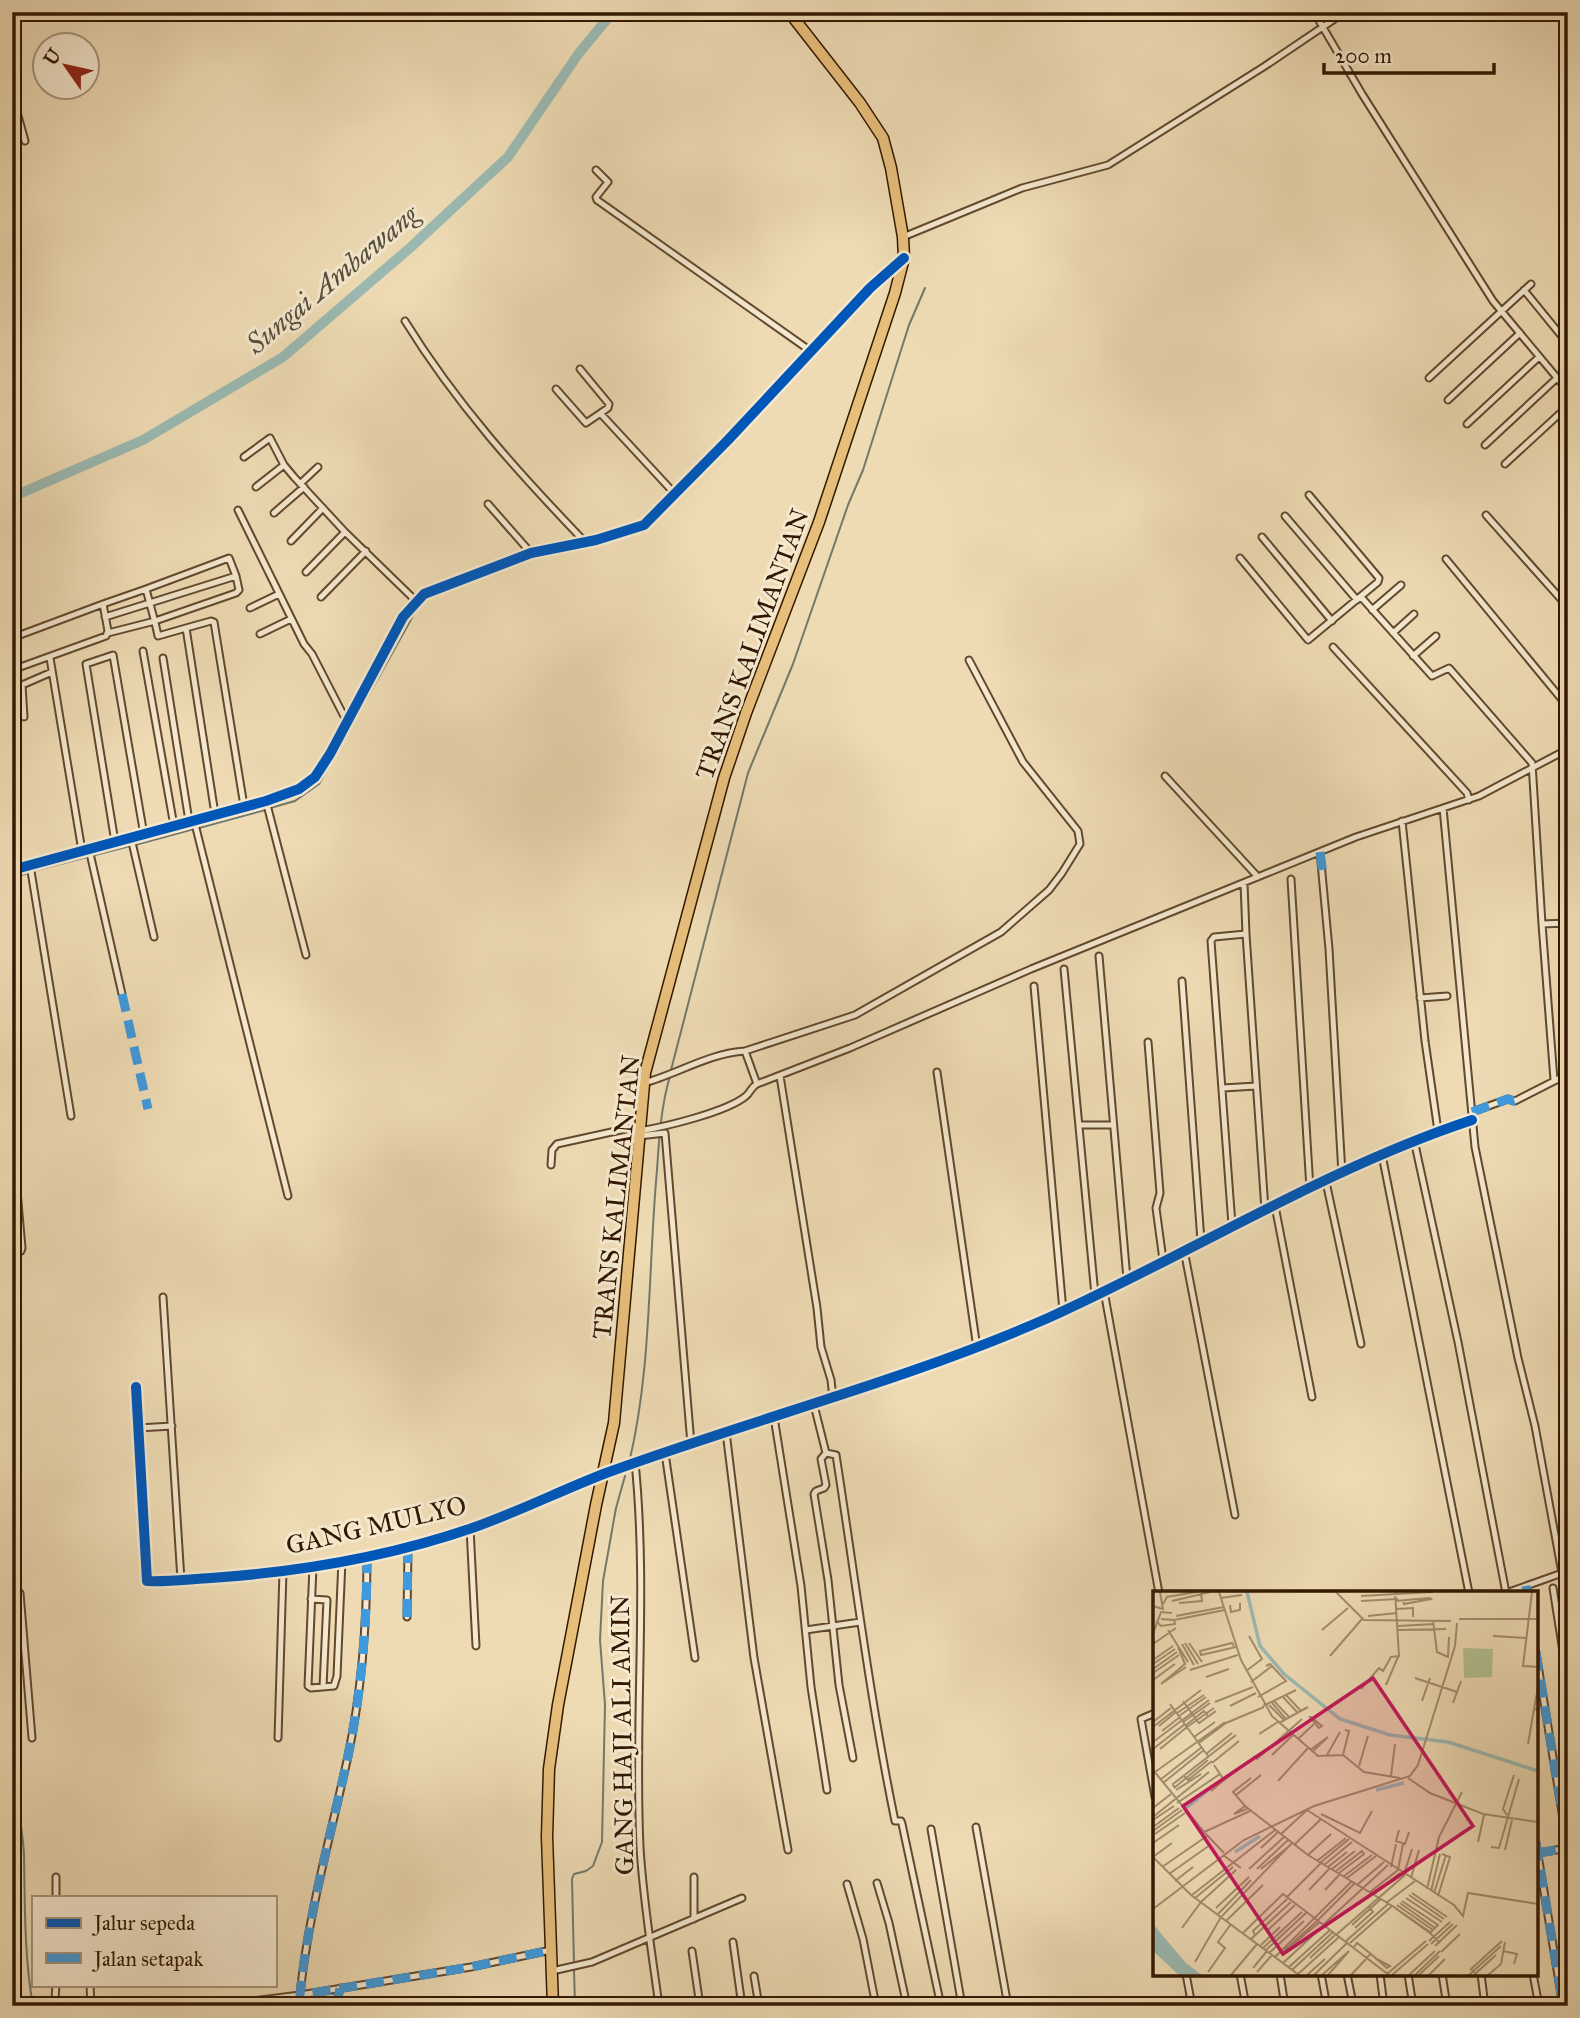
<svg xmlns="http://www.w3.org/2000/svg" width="1580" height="2018" viewBox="0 0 1580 2018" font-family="'IM FELL Great Primer',serif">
  <rect width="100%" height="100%" fill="#eedbb4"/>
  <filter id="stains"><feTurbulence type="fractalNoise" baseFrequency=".00286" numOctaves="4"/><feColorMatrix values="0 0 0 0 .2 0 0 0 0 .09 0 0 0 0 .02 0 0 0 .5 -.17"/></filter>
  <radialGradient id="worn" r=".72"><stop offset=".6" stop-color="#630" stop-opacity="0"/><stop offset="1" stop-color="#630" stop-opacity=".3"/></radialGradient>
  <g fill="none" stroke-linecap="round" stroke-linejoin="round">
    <path stroke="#71796c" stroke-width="2" d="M270,808L295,801L319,784L418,607
      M199,828L265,810
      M135,845L194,829
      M33,871L130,846
      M12,878L28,873
      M671,1070L748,773L793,664L848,505L863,470L909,325L925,288
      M629,1463C652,1368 648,1267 657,1170C659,1139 661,1106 670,1076
      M12,1757C14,1789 22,1822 24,1854C25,1905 24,1955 33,2006
      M574,1963L572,1879L574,1874L586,1871L593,1866L602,1842L605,1705L600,1640L603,1581L616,1508L625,1476
      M574,1969L575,2006"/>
    <path stroke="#9bbab3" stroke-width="10" d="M12,497L143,440L283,357L411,247L508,157L579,53L613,12"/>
    <g stroke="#61482e" stroke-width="9">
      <path id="street" d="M1314,12L1362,94L1493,301L1568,391
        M12,94L25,141
        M596,170L608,182L596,197L597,200L812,352
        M903,237L1022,188L1108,165L1265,66L1345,12
        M1524,290L1568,344
        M405,321C457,405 518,472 585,542
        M1429,378L1531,284
        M556,389L586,423L608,408L609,404L580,369
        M1448,400L1520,333
        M601,414L675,494
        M1467,424L1539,357
        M1485,445L1557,378
        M244,457L270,438L284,465L294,477L345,532L416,601
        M1505,464L1568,406
        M301,483L318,467
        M256,487L284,465
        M488,504L531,553
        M238,510L304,644L312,654L347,722
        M274,513L304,487
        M1486,515L1568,607
        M1285,516L1357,600
        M1262,537L1332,621
        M291,541L323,508
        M1240,558L1308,640L1378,582L1379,578L1309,495
        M1446,559L1568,707
        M306,572L345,532
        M321,597L366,551
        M1361,597L1432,676L1449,668L1532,763L1542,924L1554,1080
        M103,604L146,589
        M250,608L279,594
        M1372,610L1401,585
        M105,617L236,576L229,558L146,589C150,605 155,620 158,636L186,628
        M108,633L155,621L236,593L239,590L236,576
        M1393,633L1414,614
        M260,634L291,619
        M12,638L103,604L108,631L106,636L12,670
        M1333,647L1467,793L1469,800
        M143,651L174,826
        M1413,656L1436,636
        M50,658L82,851
        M163,658L189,821
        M24,717L22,685L52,672
        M1564,766L1568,801
        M1165,776L1258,877
        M266,801L306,955
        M1443,808L1475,1147L1518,1358L1535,1426L1562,1573
        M215,814L186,628L211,621L214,622L244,806
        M194,820L288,1196
        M1402,821L1425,1041L1438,1131
        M131,838L154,937
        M115,842L86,664L113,655L144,835
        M89,849L122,994
        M1320,852L1329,949L1342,1174
        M30,865L71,1116
        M12,870L266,801L299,789L315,777L330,754L403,617L424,594L531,553L596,540L644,525L728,440L870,288L902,260
        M1291,879L1310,1189
        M1244,883L1246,934
        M1542,924L1568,923
        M1099,956L1127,1279
        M1064,969L1095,1295
        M1182,981L1201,1241
        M1034,986L1063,1311
        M1420,998L1447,996
        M1148,1042L1160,1193L1156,1208L1163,1260
        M745,1051L855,1015L1001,932L1049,890L1062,873L1080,844L1078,831L1023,762L969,660
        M937,1072L977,1348
        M780,1076L817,1308L821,1347L831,1380L833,1398
        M644,1083C677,1074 710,1053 745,1051L757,1084
        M1223,1088L1256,1086
        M1472,1112L1508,1099L1515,1101L1568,1074
        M1079,1125H1113
        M639,1131C664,1127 727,1112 746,1096C751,1092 751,1087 757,1084L850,1048L1031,969L1356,837L1479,796L1568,749
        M12,1134L22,1248L21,1251L12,1252
        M639,1136L665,1133L691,1444
        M1414,1140L1458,1342L1506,1593
        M1382,1155L1469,1593
        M551,1165L552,1150L557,1144L639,1126
        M1326,1182L1361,1344
        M1275,1206L1312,1397
        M1232,1225L1211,941L1214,937L1246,934L1265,1210
        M1184,1250L1235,1515
        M1104,1291L1159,1593
        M163,1297L181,1580
        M136,1387L147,1581C168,1582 190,1579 211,1578C298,1572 392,1556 475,1527C520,1511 562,1490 606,1473C753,1419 905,1381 1048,1318C1190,1254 1324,1169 1472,1120
        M814,1405L826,1453L821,1459L826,1485L824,1488L816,1491L814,1494L828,1580L839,1685L853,1758
        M774,1417L801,1586L811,1687L827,1790
        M138,1428L172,1426
        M726,1432L754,1658L788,1850
        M665,1453L695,1658
        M826,1453L836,1455C855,1577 870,1700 895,1821H901L902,1824L941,2006
        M635,1462C648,1590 634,1719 640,1847C643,1900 652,1953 659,2006
        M470,1528L476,1646
        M367,1555C367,1623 362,1689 348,1756C331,1835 308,1914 300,1995L471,1967L551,1950
        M12,1565L14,1590
        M313,1566L308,1686L311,1688L334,1686L337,1676L342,1560
        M1553,1588L1568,1683
        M12,1590L20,1593L32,1738
        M1506,1593L1568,1571
        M311,1599L327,1600L323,1687
        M407,1617L408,1547
        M806,1630L860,1622
        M1536,1653L1568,1849
        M1155,1713L1141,1719L1155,1797
        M278,1738L283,1571
        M976,1827L1008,2006
        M931,1829L962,2006
        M1536,1843L1563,2006
        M1538,1853L1568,1848
        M877,1883L889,1923L907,2006
        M847,1884L863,1939L876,2006
        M56,1897V1877
        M694,1919V1877
        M733,1942L742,2006
        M692,1951L700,2006
        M552,1971L592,1962L742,1898
        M1186,1974L1192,2006
        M1240,1974L1246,2006
        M1280,1974L1285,2006
        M1321,1974L1327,2006
        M1380,1974L1384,2006
        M1408,1974L1413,2006
        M1442,1974L1447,2006
        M1481,1974L1485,2006
        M1533,1974L1539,2006
        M754,1976L759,2006
        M56,1985L55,1999L58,2006
        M90,1985L91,2006
        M1326,2003L1352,1999L1347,1974
        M212,2006L300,1995
        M336,2006L340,1988"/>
    </g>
    <g stroke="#321701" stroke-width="13">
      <path id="highway" d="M553,2006L547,1837L549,1769L558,1705L596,1505L614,1423L645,1073L724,778L746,713L819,522L895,293L904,258L903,237L891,168L883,138L860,103L789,12"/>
    </g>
    <use href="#street" stroke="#f4e8ce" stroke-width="5"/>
    <use href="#highway" stroke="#e7be7a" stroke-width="10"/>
    <path stroke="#3e9add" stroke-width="9" stroke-dasharray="18 9" stroke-linecap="butt" d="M1320,852L1323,874
      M122,994L148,1109
      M1472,1112L1508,1099L1513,1101L1519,1099
      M367,1555C367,1623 362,1689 348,1756C331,1835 308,1914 300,1995L471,1967L551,1950
      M1526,1586L1527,1593
      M407,1617L408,1547
      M1536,1653L1568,1849
      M1536,1843L1563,2006
      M1538,1853L1568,1848
      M336,2006L340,1988"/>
    <g stroke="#f4e8ce" stroke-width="15">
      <path id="cycleway" d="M12,870L266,801L299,789L315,777L330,754L403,617L424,594L531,553L596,540L644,525L728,440L870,288L904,258
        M136,1387L147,1581C168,1582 190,1579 211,1578C298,1572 392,1556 475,1527C520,1511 562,1490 606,1473C753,1419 905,1381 1048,1318C1190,1254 1324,1169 1472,1120"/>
    </g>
    <use href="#cycleway" stroke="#0057b8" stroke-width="10"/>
  </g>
  <g text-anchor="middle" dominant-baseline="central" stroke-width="6" stroke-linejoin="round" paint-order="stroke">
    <g font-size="26" fill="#321701" stroke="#f4e8ce">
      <text transform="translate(752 644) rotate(-70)">TRANS KALIMANTAN</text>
      <text transform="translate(616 1197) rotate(-84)">TRANS KALIMANTAN</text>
      <text transform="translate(376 1525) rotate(-13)">GANG MULYO</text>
      <text transform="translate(622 1735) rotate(-91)">GANG HAJI ALI AMIN</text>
    </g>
    <g font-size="28" font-style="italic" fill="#57503f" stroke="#f4e8ce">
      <text transform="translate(332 279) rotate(-40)">Sungai Ambawang</text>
    </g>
  </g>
  <g transform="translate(1153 1591)">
    <rect width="385" height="385" fill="#eedbb4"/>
    <path d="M310,57L340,58L339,86L311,87Z" fill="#b3c191"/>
    <path d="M0,333L33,372L49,384H26L0,360Z" fill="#9bbab3"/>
    <path fill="none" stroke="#9bbab3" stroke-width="3.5" d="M94,1L107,55L131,83L187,128L237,144L295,151L385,180M223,199L251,192M32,218L60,195M82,261L107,245"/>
    <path fill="none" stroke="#a38d6c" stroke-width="2" d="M66,1L88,69L119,125L165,165L190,164L211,181L247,187M183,1L211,29L298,30M379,1L370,75L385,76M208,5L280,1M68,7L89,4M19,10L57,1M208,10L245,8M242,10L265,8L277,7L278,8L251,13L250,9M26,12L49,10L48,2M10,13L14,6L43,1M77,14L78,21L87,19V12M0,15L10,18L7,1M243,18L260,17V26M23,25L71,16M215,25L244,22M306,28H385M21,29L72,19M280,29L284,61L295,66L296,46M3,30L8,35L22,33L21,29L8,28M245,35L281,33M15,39L35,71M169,39L195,17M245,39L293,38M0,43L8,21L19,22M340,45L374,47M32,52L45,73M36,52L49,71M0,53L23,37M29,53L41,74M81,55L79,52L47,60L48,64L83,56M25,56L32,73L8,93L33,76M177,65L209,28M0,69L20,55M0,73L22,58M0,78L24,61M37,79L85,64M93,80L109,68L96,45M0,82L26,64M53,86L76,78M262,87L304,101M0,89L22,73M98,91L119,75M233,94L245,66M208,98L226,77L230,80L238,66L246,65L242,1M133,104L148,120M105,106L133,90L117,73L113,75M130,106L145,122M30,110L46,132L63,120M121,110L136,126M269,110L277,87M62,111L100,96M119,112L133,128M300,112L308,90M17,113L55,165M116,114L131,129M77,115L103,102M110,115L143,99M381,118L385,97M24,122L51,104M26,125L53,106M157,126H158L169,135L166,137ZM0,131L18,117M30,131L57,112M126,132L155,116M33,134L51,120L55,125M6,135L23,121M0,136L48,99M34,136L61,117M9,140L27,126M106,143L125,131M41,146L62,131M145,148L161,133M0,151L56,109M46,152L73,132L111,116M375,153L381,118L385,119M0,158L32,133M7,158L34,136M157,159L175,146M159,161L175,146M53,163L79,142M119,164L140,144M174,164L187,141M190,164L196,140L192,139M101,165L104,168L149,128M59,172L86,150M206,175L215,145M0,179L51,241M2,181L72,131M31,185L35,189L59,170M238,185L242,153M98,187L80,201L92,215L155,264L208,296M255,187L277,202L330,223L385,231M7,189L49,156M71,189L96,170M125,190L155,157M10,192L51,159M21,196L20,193L83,144M21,197L55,169M23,199L48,183M58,200L71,189L61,174M83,204L108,184M24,212L67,183M92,215L81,223L94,218M0,217L18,203M154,219L301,314L310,325L315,302L385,313M168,223L207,242L219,220M354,224L350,218L361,184M0,226L56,181M0,229L21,215M0,236L26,217M246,239L243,250L252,253L256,241M0,240L29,219M2,243L32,222M128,243L154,219M325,251L331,224M0,252L26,234M141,254L168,228M338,256L346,257L366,188M108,257L125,241M352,259L359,229M71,262L51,241L97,220M70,264L88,277M155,264L178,243M0,266L38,304L146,384M0,266L19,252M164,270L193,247M167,272L196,248M171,274L199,251M9,276L54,245M175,276L194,261M238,276L243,253M96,278L131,246M104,278L135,249M108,278L135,256M179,278L202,260M183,280L209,260L211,263L186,282M16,283L57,254M251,283L259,258M191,285L219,264M194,287L223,265M258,287L266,259M22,290L40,276M204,294L231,271M208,296L241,316L277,341V342L242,317M274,298L286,246L309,201M156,299L177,277M172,299L187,283M278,300L287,263M217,301L245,279L250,253M259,302L294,326M281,302L293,264M39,304L122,239M220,304L247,282M256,304L291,328M285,305L297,266L289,263M134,306L168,272M42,307L80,276M253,307L289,331M249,310L285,334L277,342L287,352M233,312L262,290M247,312L282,337M244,314L280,339M63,317L96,286M0,318L91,249L161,215L257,185L265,174L302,55L304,32M65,323L98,289M165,329L202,292M73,330L110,294M171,333L235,274M199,334L228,308M112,336L115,339L142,314M29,337L48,311L83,279M202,337L220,321L216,316M90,342L130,303L236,384M184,343L252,284M102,344L100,340L134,308M98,348L138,311M193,350L235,313M276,350L297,331M197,352L239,315M278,353L300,333M108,354L127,336M282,355L304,334M201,356L204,352L218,363M110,357L149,321M113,359L154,321M132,359L164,330M350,360L364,363L361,373M288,361L307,343M116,362L151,330M128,363L167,331M122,366L199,290M214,366L218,363L227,371L234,377L237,375L222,367M157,367L182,344M42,371L68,326L139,252M130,372L169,336M136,376L177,339M100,377L114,360M139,379L180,341M55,381L72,357L65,351L78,333M104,381L119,364M145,383L186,346M234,383L273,350M322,383L343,364M78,384L104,353M154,384L172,368M161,384L195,351M169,384L196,360L175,384M198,384L213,368M239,384L275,353M256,384L282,360M262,384L287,360M266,384L286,365M276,384L292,368M316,384L348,355M324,384L318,378L349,350M335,384L348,373L352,351"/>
    <path fill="#c2185b" fill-opacity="0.15" stroke="#c2185b" stroke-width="3.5" d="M220,87L320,235L130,363L30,215Z"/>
    <rect width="385" height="385" fill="none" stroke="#321701" stroke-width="3.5"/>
  </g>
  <rect width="1580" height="2018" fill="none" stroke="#eedbb4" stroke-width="42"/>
  <rect x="14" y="14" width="1552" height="1990" fill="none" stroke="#321701" stroke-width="3.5"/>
  <rect x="21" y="21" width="1538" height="1976" fill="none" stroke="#321701" stroke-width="2"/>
  <rect x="32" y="1896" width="245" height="91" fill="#f4e8ce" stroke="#a6947c" stroke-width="2"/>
  <rect x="46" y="1918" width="35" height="10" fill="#0057b8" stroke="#a6947c" stroke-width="2"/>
  <text x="94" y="1930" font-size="21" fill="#321701">Jalur sepeda</text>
  <rect x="46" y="1953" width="35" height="10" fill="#3e9add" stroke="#a6947c" stroke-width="2"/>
  <text x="94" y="1966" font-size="21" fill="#321701">Jalan setapak</text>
  <g transform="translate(66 66) rotate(304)"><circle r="33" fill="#f4e8ce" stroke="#a6947c" stroke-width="2"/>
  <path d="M0-5L12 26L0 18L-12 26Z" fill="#8f2418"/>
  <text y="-10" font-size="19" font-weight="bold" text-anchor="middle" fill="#321701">U</text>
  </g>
  <path d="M1324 63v10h170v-10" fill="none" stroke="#321701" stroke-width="3.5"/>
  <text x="1335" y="63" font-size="21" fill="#321701" stroke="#f4e8ce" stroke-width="5" paint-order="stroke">200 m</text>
  <rect width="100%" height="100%" filter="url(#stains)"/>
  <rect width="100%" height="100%" fill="url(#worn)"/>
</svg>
